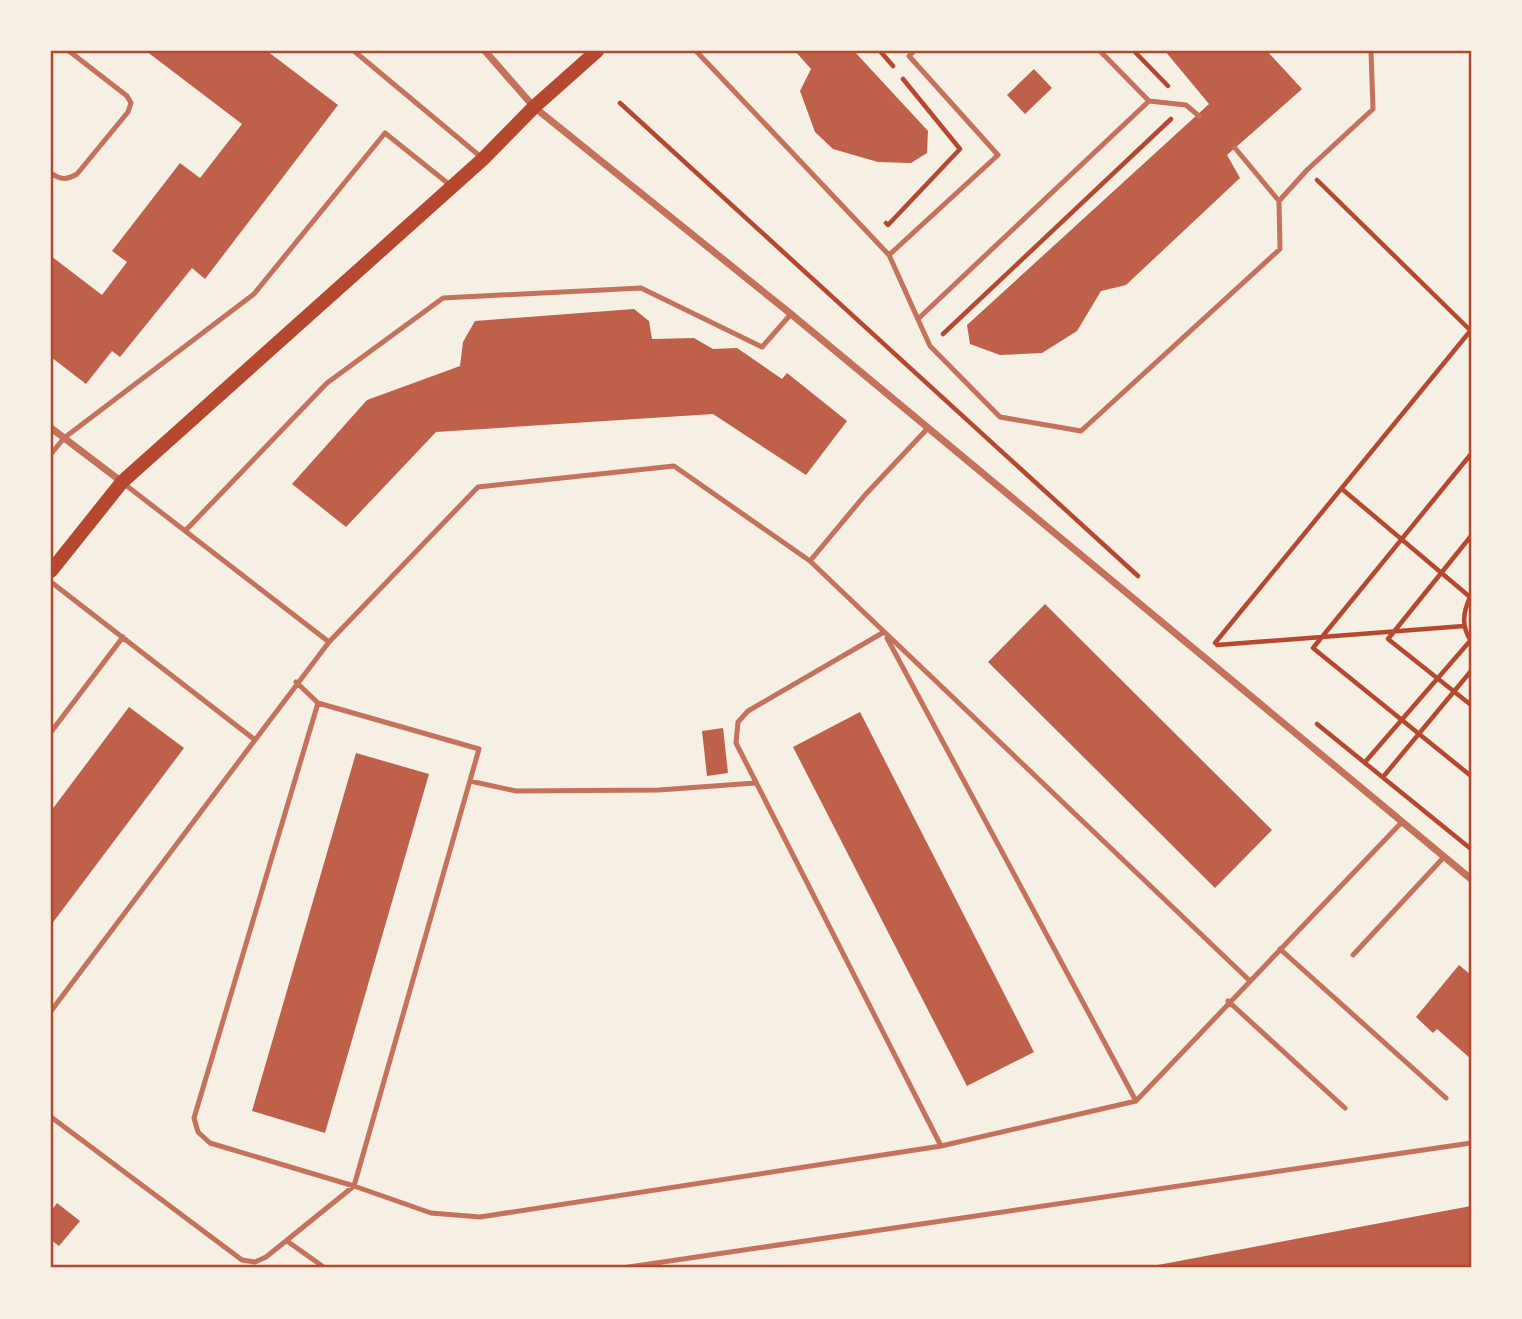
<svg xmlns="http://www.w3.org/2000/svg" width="1522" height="1319" viewBox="0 0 1522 1319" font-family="'Golos Text',sans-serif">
  <rect width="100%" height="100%" fill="#f6efe4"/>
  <path fill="#bf614a" d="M146,51H267L338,105L205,279L192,268L120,357L112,351L86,384L51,357V256L102,295L127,262L112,251L180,163L200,178L242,124Z
    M795,51H854L928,131L927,153L911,163L878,162L833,149L815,132L800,91L811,69Z
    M1165,51H1267L1302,89L1227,155L1240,178L1126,285L1101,291L1077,331L1042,353L1000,355L970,344L967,325L1209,104Z
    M1034,69L1052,88L1025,114L1007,95Z
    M634,309L649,321L652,339L694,338L713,349L737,348L782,379L787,373L847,421L806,475L713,414L436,432L346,527L292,484L367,400L460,366L463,342L475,321Z
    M1045,604L1272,830L1215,888L988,662Z
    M129,707L184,748L51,925V811Z
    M860,712L1034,1052L967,1086L793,747Z
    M723,728L728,773L707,776L702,731Z
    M356,753L429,774L325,1133L252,1111Z
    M1459,965L1471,975V1059L1437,1029L1433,1033L1416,1017Z
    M57,1203L80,1221L59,1246L51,1240V1211Z
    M1471,1206V1268H1147V1267Z"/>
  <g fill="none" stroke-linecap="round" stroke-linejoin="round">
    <path stroke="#b5482f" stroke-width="4.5" d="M880,51L893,66
      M1134,51L1168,86
      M620,103L1138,576
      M1317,180L1471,331
      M886,223L888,225L960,149L903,79
      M943,334L1171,119
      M1471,454L1313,648L1471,776
      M1342,489L1470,597
      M1471,536L1388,639L1471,705
      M1470,597C1463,613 1461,626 1471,641
      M1215,643L1471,330
      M1217,645L1464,626
      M1317,724L1471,849
      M1366,761L1470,641
      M1383,777L1471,671"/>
    <path stroke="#c5725c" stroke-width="5" d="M354,51L481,157
      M696,51L889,255L930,346L1000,417L1081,431L1280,249L1279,201L1307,170L1373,109L1371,51
      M1149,101L1186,105L1199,116
      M1235,148L1279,201
      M51,173C60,180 67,180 77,174L128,112L131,103L127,96L69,51
      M889,255L998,155L909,56L914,51
      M919,318L1149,101L1100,51
      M51,454L64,438L254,294L385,133L450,185
      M123,483L329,642
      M186,530L327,383L443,298L641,288L762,347L791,314
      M810,561L1250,981
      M51,582L255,740L51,1011
      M884,632L748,711L738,722L736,743L941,1146
      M887,638L1136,1101
      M296,682L318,703
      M318,703L479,749L354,1186L210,1143L198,1132L194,1118Z
      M51,732L123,637
      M255,740L329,642L478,487L674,466L810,561L865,495L928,428
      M470,781L516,791L659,790L755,783
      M1280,949L1446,1098
      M1353,955L1444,857
      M1228,1001L1345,1108
      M51,1117L242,1260L255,1262L266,1257L354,1186L431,1213L480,1217L941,1146L1136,1101L1401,823
      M287,1241L325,1268
      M622,1268L1471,1143"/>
    <path stroke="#c5725c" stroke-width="7" d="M485,51L534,107L791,314L1471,879
      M51,428L122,482"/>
    <path stroke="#b5482f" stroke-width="14" d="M51,571L122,482L483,159L534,107L597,51"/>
  </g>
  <rect width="1522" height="1319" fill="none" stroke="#f6efe4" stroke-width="105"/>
  <rect x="52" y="52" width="1418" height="1214" fill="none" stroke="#b5482f" stroke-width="2.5"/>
</svg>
